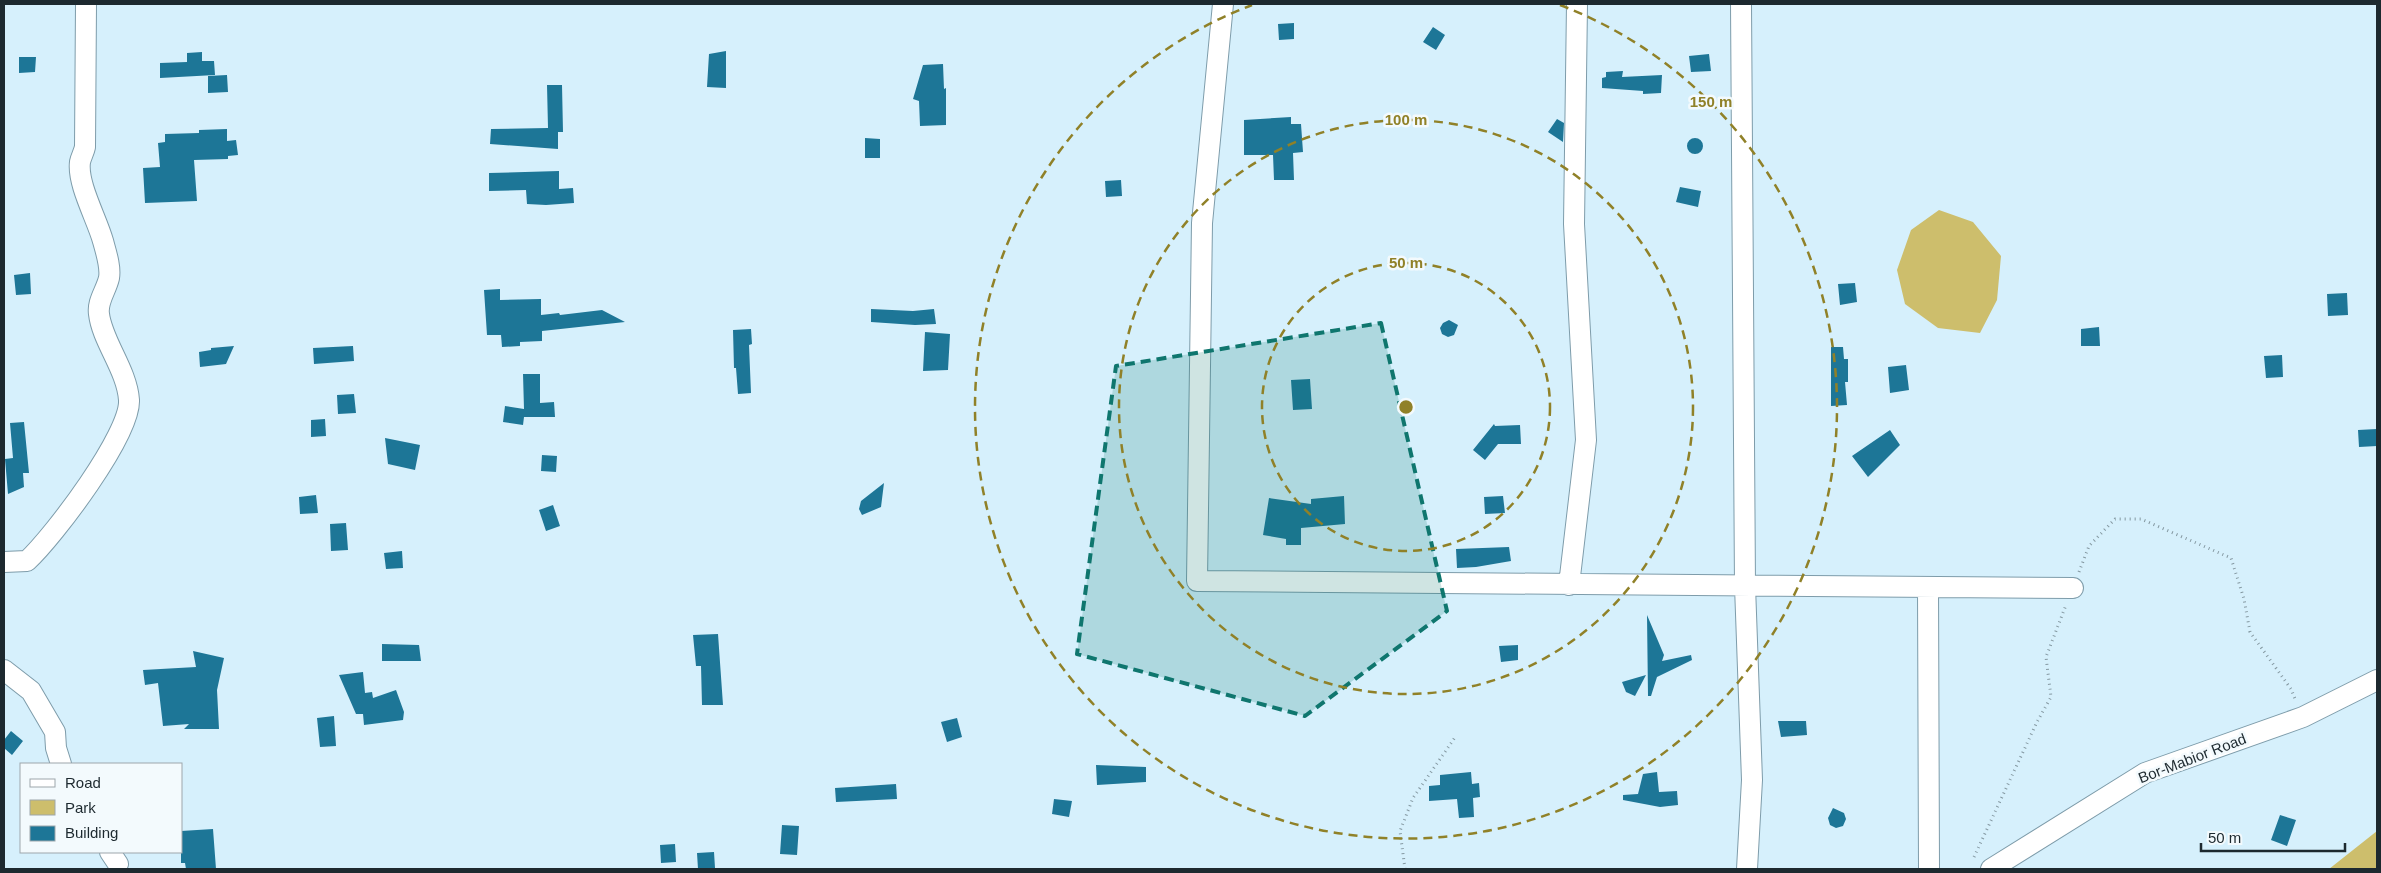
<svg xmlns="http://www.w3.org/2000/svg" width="2381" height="873" viewBox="0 0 2381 873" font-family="Arial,sans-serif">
  <rect width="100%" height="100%" fill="#d6f0fc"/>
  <path fill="#cdbe6c" d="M1939,210L1973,222L2001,256L1997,300L1980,333L1938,328L1905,304L1897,270L1911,230Z
    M2377,831V869H2329Z"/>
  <path fill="#1d7697" d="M1294,23V39L1279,40L1278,24Z
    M1433,27L1445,35L1436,50L1423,42Z
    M726,51V88L707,87L709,54Z
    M202,52V61H214L215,75L160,78V63L187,62V53Z
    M1709,54L1711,71L1691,72L1689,56Z
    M19,57H36L35,72L19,73Z
    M943,64L944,89L946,88V125L920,126L919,101L913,99L923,65Z
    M1623,71L1622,77L1662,75L1661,93L1643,94V91L1602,88V78L1606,77V72Z
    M227,75L228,92L208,93V76Z
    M547,85H562L563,132H558V149L490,144L491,129L548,128Z
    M1291,117V124H1301L1303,152L1293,153L1294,180H1274L1273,155H1244V120Z
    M1557,119L1564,123L1563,142L1548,132Z
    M227,129V141L236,140L238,155L228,156V159L194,160L197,201L145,203L143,168L160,167L158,143L165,142V134L199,133V130Z
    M1687 146a8 8 0 1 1 16 0a8 8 0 1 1-16 0Z
    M865,138L880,139V158H865Z
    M559,171V189L573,188L574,203L546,205L527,204L526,190L489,191V173Z
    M1121,180L1122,196L1106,197L1105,181Z
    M1680,187L1701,191L1698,207L1676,202Z
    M30,273L31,294L16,295L14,275Z
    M1855,283L1857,302L1840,305L1838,284Z
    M500,289V300L541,299V315L559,313L560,315L602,310L625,322L542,331V341L520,342V346L502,347L501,335H487L484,290Z
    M2347,293L2348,315L2328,316L2327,294Z
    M871,309L913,311L934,309L936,324L915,325L871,322Z
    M1449,320L1458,325L1454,335L1448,337L1442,334L1440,328L1443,323Z
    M2099,327L2100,346H2081V329Z
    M751,329L752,344L749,345L751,393L738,394L736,368H734L733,330Z
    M925,332L950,334L948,370L923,371Z
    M234,346L226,364L200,367L199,352L211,350V348Z
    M353,346L354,361L314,364L313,348Z
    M1831,347H1843L1844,359H1848V382H1845L1847,405L1831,406Z
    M2282,355L2283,377L2266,378L2264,356Z
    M1906,365L1909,390L1890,393L1888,367Z
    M523,374H540V403L554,402L555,417H524L523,425L503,422L505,406L524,409Z
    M1310,379L1312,409L1293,410L1291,380Z
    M354,394L356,413L338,414L337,395Z
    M325,419L326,436L311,437V420Z
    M24,422L29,473H23L24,487L8,494L5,459L13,458L10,423Z
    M1494,424L1495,426L1520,425L1521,444H1498L1485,460L1473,450Z
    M2377,429V446L2359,447L2358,430Z
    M1890,430L1900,445L1868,477L1852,456Z
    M385,438L420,445L415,470L388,464Z
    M542,455L557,456L556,472L541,471Z
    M884,483L881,507L862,515L859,509L861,501Z
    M316,495L318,513L300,514L299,497Z
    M1344,496L1345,524L1301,528V545H1286V539L1263,535L1269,498L1311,504V499Z
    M1503,496L1505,513L1485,514L1484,497Z
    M553,505L560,526L546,531L539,510Z
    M346,523L348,550L331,551L330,524Z
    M1509,547L1511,561L1476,567L1457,568L1456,549Z
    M402,551L403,568L386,569L384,553Z
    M1647,615L1664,655L1662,661L1691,655L1692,660L1657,677L1651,696H1648Z
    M718,634L723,705H702L701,666H696L693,635Z
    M382,644L419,645L421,661H382Z
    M1518,645V660L1501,662L1499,646Z
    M193,651L224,658L217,690L219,729H184L189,724L163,726L158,683L145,685L143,670L196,667Z
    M363,672L365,693L372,692L373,698L396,690L404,712L403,720L364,725L363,714H356L339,675Z
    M1646,675L1635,696L1626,692L1622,682Z
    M334,716L336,746L320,747L317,718Z
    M957,718L962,737L947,742L941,722Z
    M1778,721H1806L1807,735L1781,737Z
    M11,731L23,741L12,755L4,748V740Z
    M1096,765L1146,767V782L1097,785Z
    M1471,772L1472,784L1479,783L1480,797L1473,798L1474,817L1459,818L1457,799L1429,801V786L1440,785V775Z
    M1657,772L1659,792L1677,791L1678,805L1660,807L1623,800V795L1638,794L1643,774Z
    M896,784L897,799L836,802L835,788Z
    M1054,799L1072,801L1069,817L1052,814Z
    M1833,808L1844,813L1846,819L1843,826L1836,828L1830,825L1828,818Z
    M2280,815L2296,820L2287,846L2271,840Z
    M782,825L799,826L797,855L780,854Z
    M213,829L216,869H186L185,863H181V831Z
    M675,844L676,862L661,863L660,845Z
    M714,852L715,868L698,869L697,853Z"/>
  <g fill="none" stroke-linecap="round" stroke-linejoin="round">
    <g stroke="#7e9caa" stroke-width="22">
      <path id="street" d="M1223,4L1202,223L1197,581L2073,588
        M1741,4L1745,586L1752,780L1747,869
        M4,562L27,561C54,536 131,434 129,400C127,370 102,341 99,314C97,301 106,291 109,278C111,267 106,252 103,241C97,219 77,184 80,162C81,157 84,152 85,147L86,4
        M1569,585L1586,440L1574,224L1577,4
        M1928,587L1929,869
        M4,670L31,691L55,732L56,748L61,764
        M110,852L118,864
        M1991,869L2145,773L2303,717L2377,680"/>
    </g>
    <path stroke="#8599a2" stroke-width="3" stroke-dasharray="1 4" stroke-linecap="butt" d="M2079,572L2089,546L2115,519H2141L2231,558L2244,599L2250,632L2291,689L2296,701
      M1974,857L2037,722L2051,697L2046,657L2066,605
      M1405,869L1400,831L1413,798L1456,736"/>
    <use href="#street" stroke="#fff" stroke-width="20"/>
  </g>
  <path fill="#0f766e" fill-opacity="0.2" stroke="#0f766e" stroke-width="4" stroke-dasharray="10 6" stroke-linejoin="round" d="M1381,323L1447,611L1305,716L1077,654L1116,366Z"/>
  <g fill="none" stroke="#908128" stroke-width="2.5" stroke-dasharray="9 6">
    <circle cx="1406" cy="407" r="144"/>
    <circle cx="1406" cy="407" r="287"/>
    <path d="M1560 5A431 431 0 1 1 1252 5"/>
  </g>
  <g text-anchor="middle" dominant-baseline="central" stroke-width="5" stroke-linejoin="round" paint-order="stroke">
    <g font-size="15" fill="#1d292f" stroke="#f3fafd">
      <text transform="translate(2192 758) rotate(-21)">Bor-Mabior Road</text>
    </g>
  </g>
  <circle cx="1406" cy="407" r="8" fill="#908128" stroke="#f3fafd" stroke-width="2.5"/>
  <g font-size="15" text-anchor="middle" font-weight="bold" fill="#908128" stroke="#f3fafd" stroke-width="5" stroke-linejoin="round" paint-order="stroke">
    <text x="1711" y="107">150 m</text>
    <text x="1406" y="125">100 m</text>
    <text x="1406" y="268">50 m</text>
  </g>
  <rect width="2381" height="873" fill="none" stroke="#1d292f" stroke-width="10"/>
  <rect x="20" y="763" width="162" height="90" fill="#f3fafd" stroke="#9da6ab"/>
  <rect x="30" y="779" width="25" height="8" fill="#ffffff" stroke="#9da6ab"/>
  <text x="65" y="788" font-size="15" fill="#1d292f">Road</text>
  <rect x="30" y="800" width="25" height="15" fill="#cdbe6c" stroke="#9da6ab"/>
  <text x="65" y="813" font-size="15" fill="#1d292f">Park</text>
  <rect x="30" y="826" width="25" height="15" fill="#1d7697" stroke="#9da6ab"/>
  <text x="65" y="838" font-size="15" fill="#1d292f">Building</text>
  <path d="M2201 843v8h144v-8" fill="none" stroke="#1d292f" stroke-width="2.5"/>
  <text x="2208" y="843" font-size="15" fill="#1d292f" stroke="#f3fafd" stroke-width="4" paint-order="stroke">50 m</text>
</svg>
